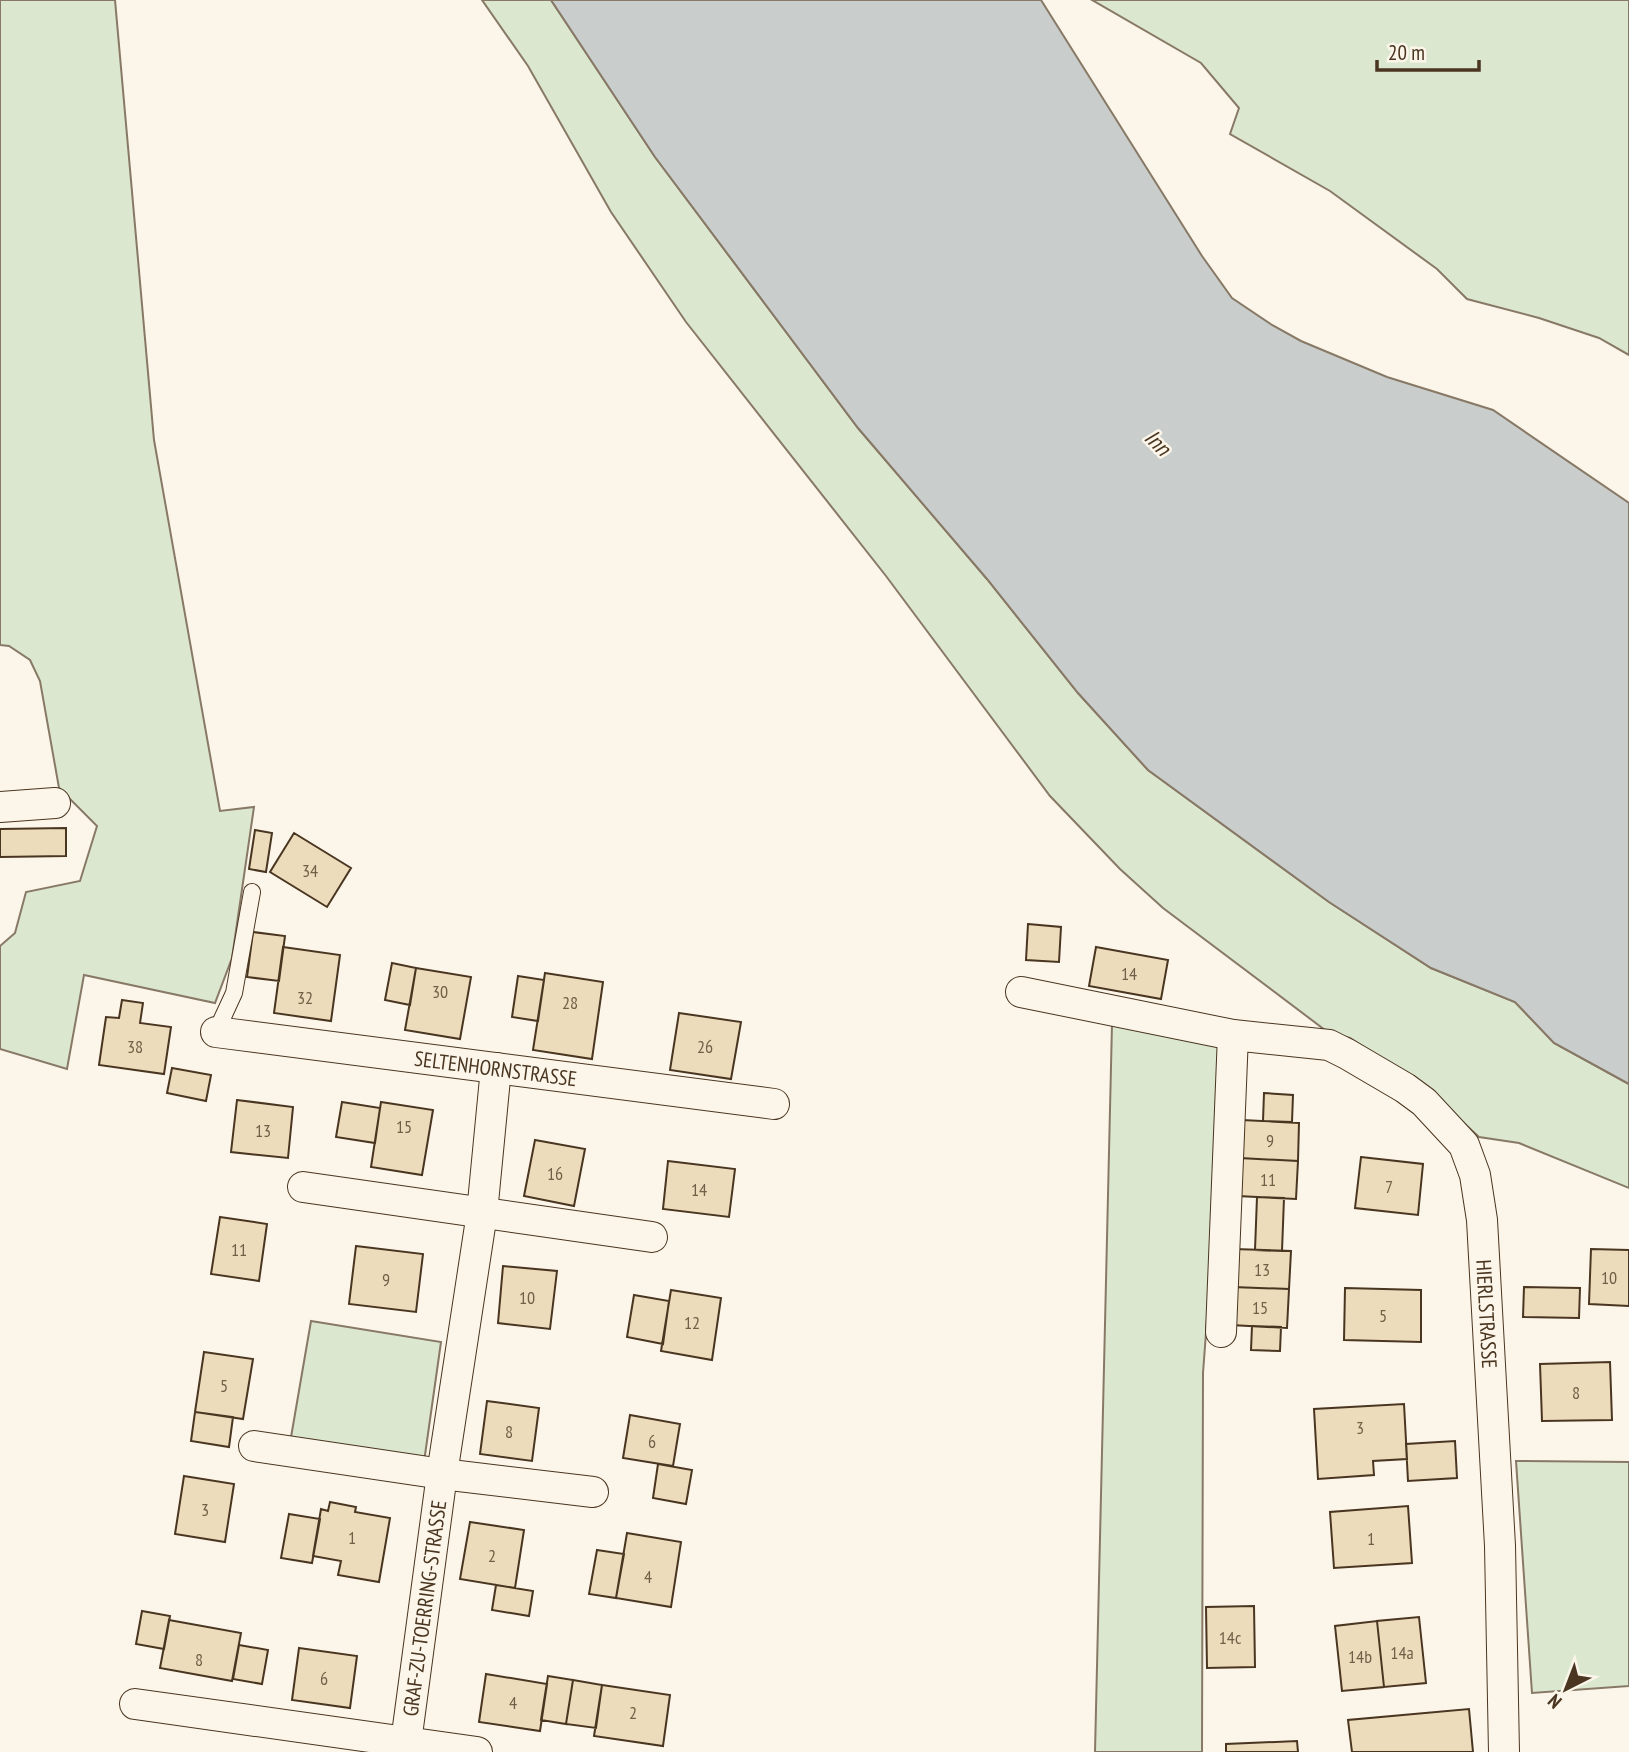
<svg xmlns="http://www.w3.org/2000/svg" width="1629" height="1752" viewBox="0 0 1629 1752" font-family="'PT Sans Narrow',sans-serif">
  <rect width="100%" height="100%" fill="#fbf6e9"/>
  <path fill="#dce7d0" stroke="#887966" stroke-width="2" d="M0,0H115L154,440L220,811L254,807L232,958L215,1003L84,975L67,1069L0,1049V946L15,933L26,892L80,881L97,826L59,788L40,681L30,660L9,646L0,645Z
    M482,0H551L655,157L858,428L987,579L1078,693L1148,770L1329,902L1431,968L1515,1002L1554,1043L1629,1084V1188L1519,1143L1479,1137L1426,1088L1350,1038L1329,1033L1163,908L1120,869L1050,796L886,576L686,322L611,212L528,66Z
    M1092,0H1629V355L1599,338L1539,318L1467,299L1437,269L1330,191L1230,134L1239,108L1201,63Z
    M1112,1024L1228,1040L1203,1373L1202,1752H1095Z
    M311,1321L441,1342L424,1462L290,1443Z
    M1516,1461L1629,1462V1686L1532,1693Z"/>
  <path fill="#c9cecd" stroke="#887966" stroke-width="2" d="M551,0H1041L1202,256L1232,298L1272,325L1301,341L1387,377L1493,410L1629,503V1084L1554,1043L1515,1002L1431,968L1329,902L1148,770L1078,693L987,579L858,428L655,157Z"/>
  <path fill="#ecdcbc" stroke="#4a3520" stroke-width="2" d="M66,828V856L0,857V829Z
    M255,830L272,833L266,872L249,869Z
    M294,833L351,868L327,907L270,872Z
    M1028,924L1061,927L1059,962L1026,960Z
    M253,932L285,936L279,981L247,977Z
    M283,947L340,955L331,1021L274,1013Z
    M1096,947L1168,960L1161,999L1089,986Z
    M392,963L416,968L410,1005L385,1000Z
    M416,968L471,977L460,1039L405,1030Z
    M545,973L603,982L592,1059L533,1050Z
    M518,976L544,980L538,1021L512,1017Z
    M122,1000L143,1003L140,1023L171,1027L164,1074L99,1065L106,1017L119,1018Z
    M679,1013L741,1022L731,1079L670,1070Z
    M172,1068L211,1075L206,1101L167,1093Z
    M1264,1093L1293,1095L1292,1122L1263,1121Z
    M237,1100L293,1107L288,1158L231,1152Z
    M342,1102L380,1108L375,1143L336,1137Z
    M381,1102L433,1110L422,1175L371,1167Z
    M1242,1120L1299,1123L1298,1161L1240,1158Z
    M535,1140L585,1149L574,1206L524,1196Z
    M1361,1157L1423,1164L1418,1215L1355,1208Z
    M1240,1158L1298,1161L1296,1199L1238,1196Z
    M668,1161L735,1169L729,1217L663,1209Z
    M1257,1197L1284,1198L1282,1251L1255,1250Z
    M220,1217L267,1224L259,1281L211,1274Z
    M356,1246L423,1254L416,1312L349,1304Z
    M1234,1249L1291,1251L1289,1289L1233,1287Z
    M1591,1249L1629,1250V1306L1589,1304Z
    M503,1266L557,1271L550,1329L498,1323Z
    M1233,1287L1289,1289L1287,1328L1231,1325Z
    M1524,1287L1580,1288L1579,1318L1523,1317Z
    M1345,1288L1421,1290V1342L1344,1340Z
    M671,1290L721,1298L712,1360L661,1351Z
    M634,1295L669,1301L663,1344L627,1337Z
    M1252,1326L1281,1327L1280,1351L1251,1350Z
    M204,1352L253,1359L243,1419L195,1412Z
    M1610,1362L1612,1420L1542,1421L1540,1364Z
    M487,1401L539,1408L532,1461L480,1454Z
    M1404,1404L1407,1459L1373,1461L1374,1475L1318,1479L1314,1409Z
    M195,1412L233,1417L229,1447L191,1441Z
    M630,1415L680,1424L673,1466L623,1458Z
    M1455,1441L1457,1478L1408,1481L1406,1444Z
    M658,1464L692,1470L686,1504L653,1498Z
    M184,1476L234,1484L225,1542L175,1534Z
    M330,1502L356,1507L355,1512L390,1518L379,1582L338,1575L341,1561L313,1556L321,1509L328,1511Z
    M1408,1506L1412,1563L1334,1568L1330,1512Z
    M289,1514L320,1519L312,1563L281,1558Z
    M470,1522L524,1530L515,1588L460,1579Z
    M627,1533L681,1542L671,1607L616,1598Z
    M597,1550L624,1554L616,1598L589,1594Z
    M496,1585L533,1591L529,1616L492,1610Z
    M1254,1606L1255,1667L1207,1668L1206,1607Z
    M142,1611L170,1616L164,1649L136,1644Z
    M1419,1617L1426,1683L1384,1687L1377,1621Z
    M169,1620L241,1633L232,1681L160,1668Z
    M1377,1621L1384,1687L1342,1691L1335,1626Z
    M239,1645L268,1650L262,1684L233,1679Z
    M299,1648L357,1656L350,1708L292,1700Z
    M486,1674L547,1684L540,1731L479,1722Z
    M548,1676L573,1680L566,1724L541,1720Z
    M573,1680L602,1685L596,1728L566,1724Z
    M602,1685L670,1695L663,1746L594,1736Z
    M1469,1709L1473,1752H1352L1348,1720Z
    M1297,1741L1298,1752H1226V1744Z"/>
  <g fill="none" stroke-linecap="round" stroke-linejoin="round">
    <g stroke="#4a3520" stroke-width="18">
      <path id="service" d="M216,1032L234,993L252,892"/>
    </g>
    <g stroke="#4a3520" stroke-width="32">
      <g id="minor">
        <path d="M0,807L55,803"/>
        <path id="s1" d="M1021,992L1233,1035L1329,1045L1347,1054L1405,1088L1424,1102L1464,1145L1475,1175L1482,1220L1500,1546L1504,1752"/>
        <path id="s2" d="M216,1032L774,1104"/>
        <path d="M303,1187L652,1237"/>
        <path d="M1221,1332L1233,1035"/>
        <path d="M254,1446L442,1474L593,1492"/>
        <path d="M135,1704L477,1752"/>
        <path id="s3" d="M406,1742L442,1474L482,1213L496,1068"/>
      </g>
    </g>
    <use href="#service" stroke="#fbf6e9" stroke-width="16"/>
    <use href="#minor" stroke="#fbf6e9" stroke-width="30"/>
  </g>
  <g text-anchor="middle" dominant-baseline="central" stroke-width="5" stroke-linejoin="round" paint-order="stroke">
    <g font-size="18" fill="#725f47">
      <text x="310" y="870">34</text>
      <text x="1129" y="973">14</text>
      <text x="440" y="991">30</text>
      <text x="305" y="997">32</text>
      <text x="570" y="1002">28</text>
      <text x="135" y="1046">38</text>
      <text x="705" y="1046">26</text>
      <text x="404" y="1126">15</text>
      <text x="263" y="1130">13</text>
      <text x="1270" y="1140">9</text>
      <text x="555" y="1173">16</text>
      <text x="1268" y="1179">11</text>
      <text x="1389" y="1186">7</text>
      <text x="699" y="1189">14</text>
      <text x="239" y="1249">11</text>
      <text x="1262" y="1269">13</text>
      <text x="1609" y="1277">10</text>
      <text x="386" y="1279">9</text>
      <text x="527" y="1297">10</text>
      <text x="1260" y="1307">15</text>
      <text x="1383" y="1315">5</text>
      <text x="692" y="1322">12</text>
      <text x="224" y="1385">5</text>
      <text x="1576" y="1392">8</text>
      <text x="1360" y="1427">3</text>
      <text x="509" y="1431">8</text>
      <text x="652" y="1441">6</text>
      <text x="205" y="1509">3</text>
      <text x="352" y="1537">1</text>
      <text x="1371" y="1538">1</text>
      <text x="492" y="1555">2</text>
      <text x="648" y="1576">4</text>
      <text x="1230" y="1637">14c</text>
      <text x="1402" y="1652">14a</text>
      <text x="1360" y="1656">14b</text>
      <text x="199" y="1659">8</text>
      <text x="324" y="1678">6</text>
      <text x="513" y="1702">4</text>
      <text x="633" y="1712">2</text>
    </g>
    <g font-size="21" fill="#4a3520" stroke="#fbf6e9">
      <text stroke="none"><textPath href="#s2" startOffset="282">SELTENHORNSTRASSE</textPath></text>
      <text stroke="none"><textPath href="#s1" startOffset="654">HIERLSTRASSE</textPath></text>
      <text stroke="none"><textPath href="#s3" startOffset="135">GRAF-ZU-TOERRING-STRASSE</textPath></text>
    </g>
    <g font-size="23" font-style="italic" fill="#4a3520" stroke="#fbf6e9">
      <text transform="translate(1158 442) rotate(45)">Inn</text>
    </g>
  </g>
  <g transform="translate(1566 1689) rotate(222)" stroke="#fbf6e9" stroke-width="5" paint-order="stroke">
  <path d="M0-5L12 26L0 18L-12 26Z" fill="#4a3520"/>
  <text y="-10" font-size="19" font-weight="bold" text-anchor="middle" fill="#4a3520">N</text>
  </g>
  <path d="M1377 60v10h102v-10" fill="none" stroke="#4a3520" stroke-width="3.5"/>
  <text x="1388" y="60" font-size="21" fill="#4a3520" stroke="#fbf6e9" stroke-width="5" paint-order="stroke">20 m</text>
</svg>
